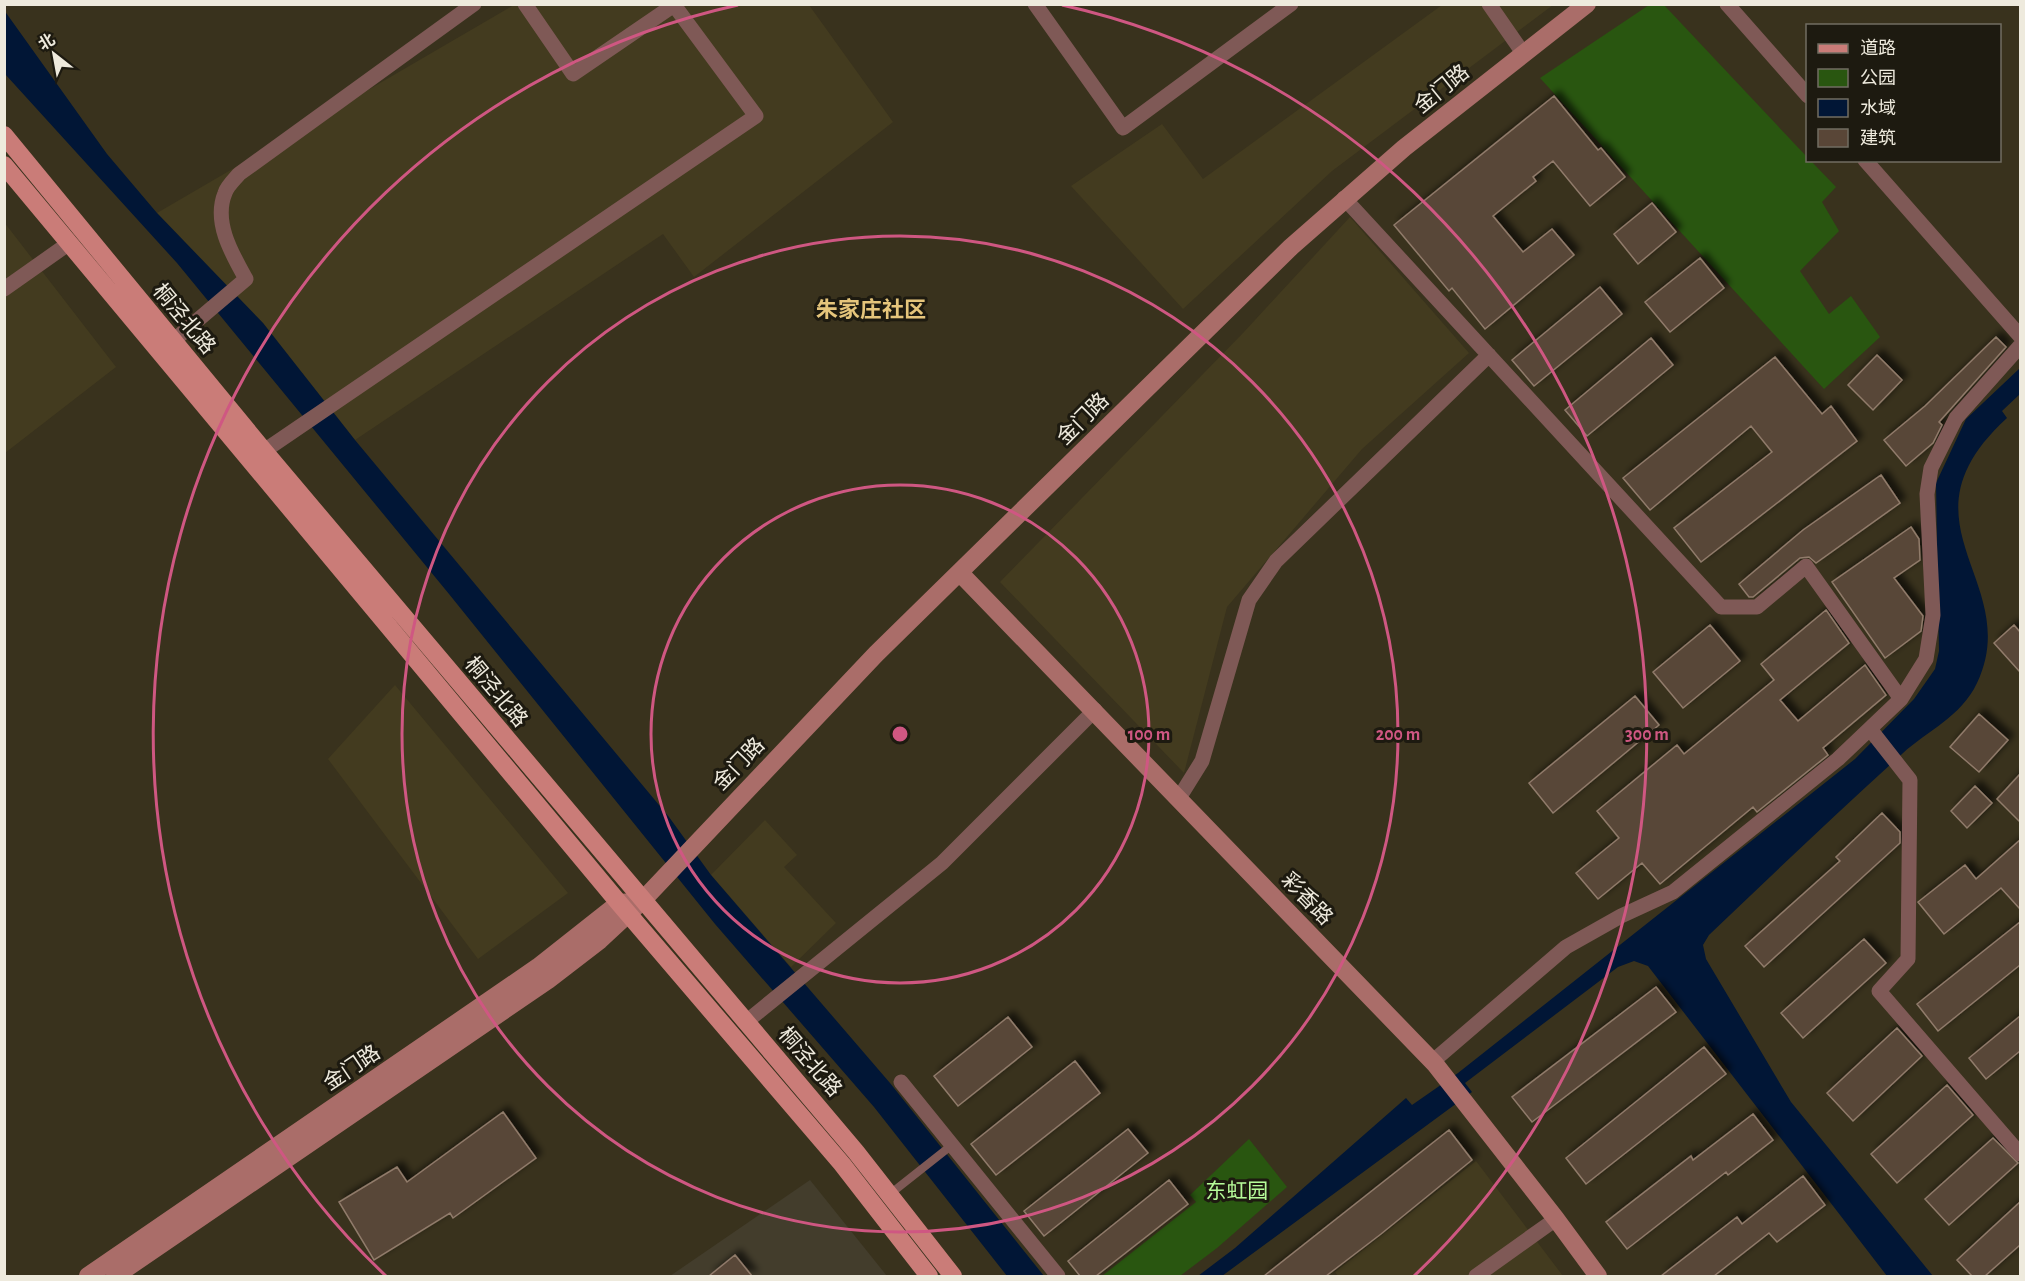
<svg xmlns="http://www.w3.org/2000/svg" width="2025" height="1281" viewBox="0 0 2025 1281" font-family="'Alegreya Sans','Noto Sans SC',sans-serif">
  <defs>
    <filter id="shadow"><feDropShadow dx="5.5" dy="-5.5" stdDeviation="3" flood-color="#0009"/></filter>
  </defs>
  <rect width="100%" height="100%" fill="#39321d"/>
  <path fill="#433b1f" d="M514,5H809L893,122L694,277L663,234L355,440L263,323L157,213Z
    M1442,5H1553L1332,171L1183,309L1071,186L1162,124L1203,179Z
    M1350,217L1469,353L1362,449L1227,607L1184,773L1000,582L1244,332Z
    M4,222L116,367L5,453H4Z
    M395,685L568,893L478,959L328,759Z
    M765,820L797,855L784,867L836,923L791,967L711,875Z
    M1476,1161L1563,1276H1338L1335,1272Z"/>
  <path fill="#433d2c" d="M810,1180L887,1276H670Z"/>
  <path fill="#295610" d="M1649,5H1664L1807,157L1808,160L1811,161L1836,187L1822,202L1839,231L1800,271L1829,314L1851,296L1880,337L1824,389L1540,78Z
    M1249,1139L1287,1187L1217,1248L1180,1276H1102L1196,1202L1190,1195Z"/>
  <path fill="#011636" d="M4,10L107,154L157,213L263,323L355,440L669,817L711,875L890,1083L1044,1276H1007L874,1107L715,924L449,594L177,263L5,74Z
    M2020,368V394L2002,411L2007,418C1891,524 2025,581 1977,683C1961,717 1928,730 1902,754C1837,813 1773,874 1709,935L1703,945L1706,959L1791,1102L1933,1276H1887L1648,966L1634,961L1618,967L1465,1083L1472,1092L1222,1276H1198L1235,1248L1406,1098L1412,1105L1458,1073L1855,759L1914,699L1935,669L1939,651L1936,483L1966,419Z"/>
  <path fill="#594637" stroke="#907b6b" stroke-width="1.5" filter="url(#shadow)" d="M1554,96L1598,150L1601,148L1625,177L1590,206L1553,161L1533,177L1536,181L1493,216L1523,252L1552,229L1574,255L1485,329L1452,288L1449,291L1394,225Z
    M1652,203L1676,232L1638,264L1614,234Z
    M1700,258L1724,288L1670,332L1645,302Z
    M1600,287L1622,314L1534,386L1512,360Z
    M1996,337L2006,347L1939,422L1942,425L1933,443L1906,466L1884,440L1925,406Z
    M1651,338L1673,365L1587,436L1565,410Z
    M1877,355L1902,380L1873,410L1848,385Z
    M1775,357L1822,414L1831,406L1857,441L1701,562L1674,528L1772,452L1751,426L1650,510L1623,478Z
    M1881,475L1900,503L1816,563L1809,557L1800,558L1753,597H1749L1739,584L1803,530Z
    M1911,527L1919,539L1920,560L1894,578L1923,616L1921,631L1885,658L1832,582Z
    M1826,610L1849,643L1780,700L1798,721L1865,665L1886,695L1823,748L1828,755L1757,812L1753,807L1660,884L1642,863L1598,899L1576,873L1619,838L1597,811L1677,745L1684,754L1774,680L1761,664Z
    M1710,625L1740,661L1683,708L1653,672Z
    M2014,625L2020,632V672L1994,643Z
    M1635,696L1659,725L1553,813L1529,783Z
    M1979,714L2008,740L1979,772L1950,747Z
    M2020,774V822L1997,799Z
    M1975,786L1992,803L1967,828L1951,811Z
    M1882,813L1900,832V843L1764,967L1745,946L1840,861L1836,857Z
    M2020,840V909L2001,888L1944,934L1918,902L1965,865L1976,879Z
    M2020,922V965L1938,1031L1917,1004Z
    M1864,939L1886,963L1803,1038L1781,1013Z
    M1656,987L1676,1012L1532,1122L1512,1097Z
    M2020,1016V1051L1986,1079L1969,1058Z
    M1008,1017L1032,1047L958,1106L934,1076Z
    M1897,1028L1922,1056L1853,1121L1827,1093Z
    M1704,1047L1726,1074L1586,1184L1566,1158Z
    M1075,1061L1100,1093L996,1175L971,1144Z
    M1947,1085L1973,1115L1897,1183L1871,1154Z
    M503,1112L536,1158L453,1218L450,1213L374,1260L339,1202L397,1167L407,1182Z
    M1753,1114L1773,1140L1728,1175L1726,1172L1627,1249L1606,1222L1691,1156L1693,1160Z
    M1128,1129L1148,1153L1044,1236L1024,1211Z
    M1449,1130L1472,1160L1381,1234L1326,1276H1264Z
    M1993,1138L2018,1163L1949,1225L1925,1199Z
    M1803,1176L1825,1205L1777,1242L1769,1233L1714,1276H1661L1737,1217L1742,1224Z
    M1169,1180L1188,1204L1096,1276H1080L1068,1261Z
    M2020,1202V1245L1985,1276H1972L1957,1260Z
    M735,1255L752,1276H709Z"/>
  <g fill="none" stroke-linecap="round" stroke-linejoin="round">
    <path stroke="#7f5956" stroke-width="8" d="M890,1194L952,1145"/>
    <path stroke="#7f5956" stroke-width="15" d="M1035,4L1123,128L1291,4
      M1489,4L1523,53
      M1727,4L1808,96
      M1865,160L2020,336
      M1344,198L1721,607H1757L1806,566L1901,699
      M4,289L68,244
      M166,347L246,279C232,254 213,222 225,193C227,186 235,179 239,174L474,4
      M264,451L756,116L674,5L573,74L525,4
      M1870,729L1910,780L1908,959L1879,991L2020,1154
      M1179,798L1202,761L1249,600L1276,561L1489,355
      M746,1022L942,863L1095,710
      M1432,1062L1566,947L1621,916L1673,892L1838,759L1901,699L1926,659L1933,615L1927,494L1931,468L1956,418L2020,346
      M901,1082L1058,1276
      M1476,1276L1556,1219"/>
    <path stroke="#aa6d69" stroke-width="18" d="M960,573L1435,1064L1556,1219L1598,1276
      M88,1276L538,967L619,903L634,902
      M115,1276L548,980L600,940L642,901L876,654L1291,247L1404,148L1587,4"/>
    <path stroke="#ca7c78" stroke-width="18" d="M4,135L264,451L856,1152L953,1276
      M4,165L619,903L842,1164L929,1276"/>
  </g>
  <g fill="none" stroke="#cf5782" stroke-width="3">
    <circle cx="900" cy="734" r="249"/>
    <circle cx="900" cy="734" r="498"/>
    <path d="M386 1276A747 747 0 0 1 738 5M1062 5A747 747 0 0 1 1414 1276"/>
  </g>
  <g text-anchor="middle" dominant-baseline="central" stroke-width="6" stroke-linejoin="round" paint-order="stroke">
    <g font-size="21" fill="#eeeadd" stroke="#1d1a10">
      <text transform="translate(1442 89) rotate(-39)">金门路</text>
      <text transform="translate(184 319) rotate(50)">桐泾北路</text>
      <text transform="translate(1083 419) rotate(-45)">金门路</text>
      <text transform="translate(496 692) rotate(50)">桐泾北路</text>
      <text transform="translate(739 764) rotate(-46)">金门路</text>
      <text transform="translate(1307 899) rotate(46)">彩香路</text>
      <text transform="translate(810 1062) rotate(49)">桐泾北路</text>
      <text transform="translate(352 1068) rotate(-34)">金门路</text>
    </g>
    <g font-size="21" fill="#b6fb99" stroke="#1d1a10">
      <text x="1237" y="1191">东虹园</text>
    </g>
    <g font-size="22" font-weight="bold" fill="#e5c57b" stroke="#1d1a10">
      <text x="871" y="310">朱家庄社区</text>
    </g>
  </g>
  <circle cx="900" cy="734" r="9" fill="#cf5782" stroke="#1d1a10" stroke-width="3"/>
  <g font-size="18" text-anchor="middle" font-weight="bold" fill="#cf5782" stroke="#1d1a10" stroke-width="6" stroke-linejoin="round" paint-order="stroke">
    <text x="1149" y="740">100 m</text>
    <text x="1398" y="740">200 m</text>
    <text x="1647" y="740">300 m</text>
  </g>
  <rect width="2025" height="1281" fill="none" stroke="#eeeadd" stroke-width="12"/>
  <rect x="1806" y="24" width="195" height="138" fill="#1d1a10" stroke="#716d62" stroke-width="1.5"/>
  <rect x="1818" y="44" width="30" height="9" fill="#ca7c78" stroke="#716d62" stroke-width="1.5"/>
  <text x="1860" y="54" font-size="18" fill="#eeeadd">道路</text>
  <rect x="1818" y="69" width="30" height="18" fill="#295610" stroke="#716d62" stroke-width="1.5"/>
  <text x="1860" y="84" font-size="18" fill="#eeeadd">公园</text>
  <rect x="1818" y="99" width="30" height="18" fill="#011636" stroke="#716d62" stroke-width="1.5"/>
  <text x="1860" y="114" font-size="18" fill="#eeeadd">水域</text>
  <rect x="1818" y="129" width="30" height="18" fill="#594637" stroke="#716d62" stroke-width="1.5"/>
  <text x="1860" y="144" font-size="18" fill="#eeeadd">建筑</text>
  <g transform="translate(54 54) rotate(329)" stroke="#1d1a10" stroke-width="4.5" paint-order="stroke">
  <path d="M0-4.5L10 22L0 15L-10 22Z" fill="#eeeadd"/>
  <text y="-9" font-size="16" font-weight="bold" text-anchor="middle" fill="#eeeadd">北</text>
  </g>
</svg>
